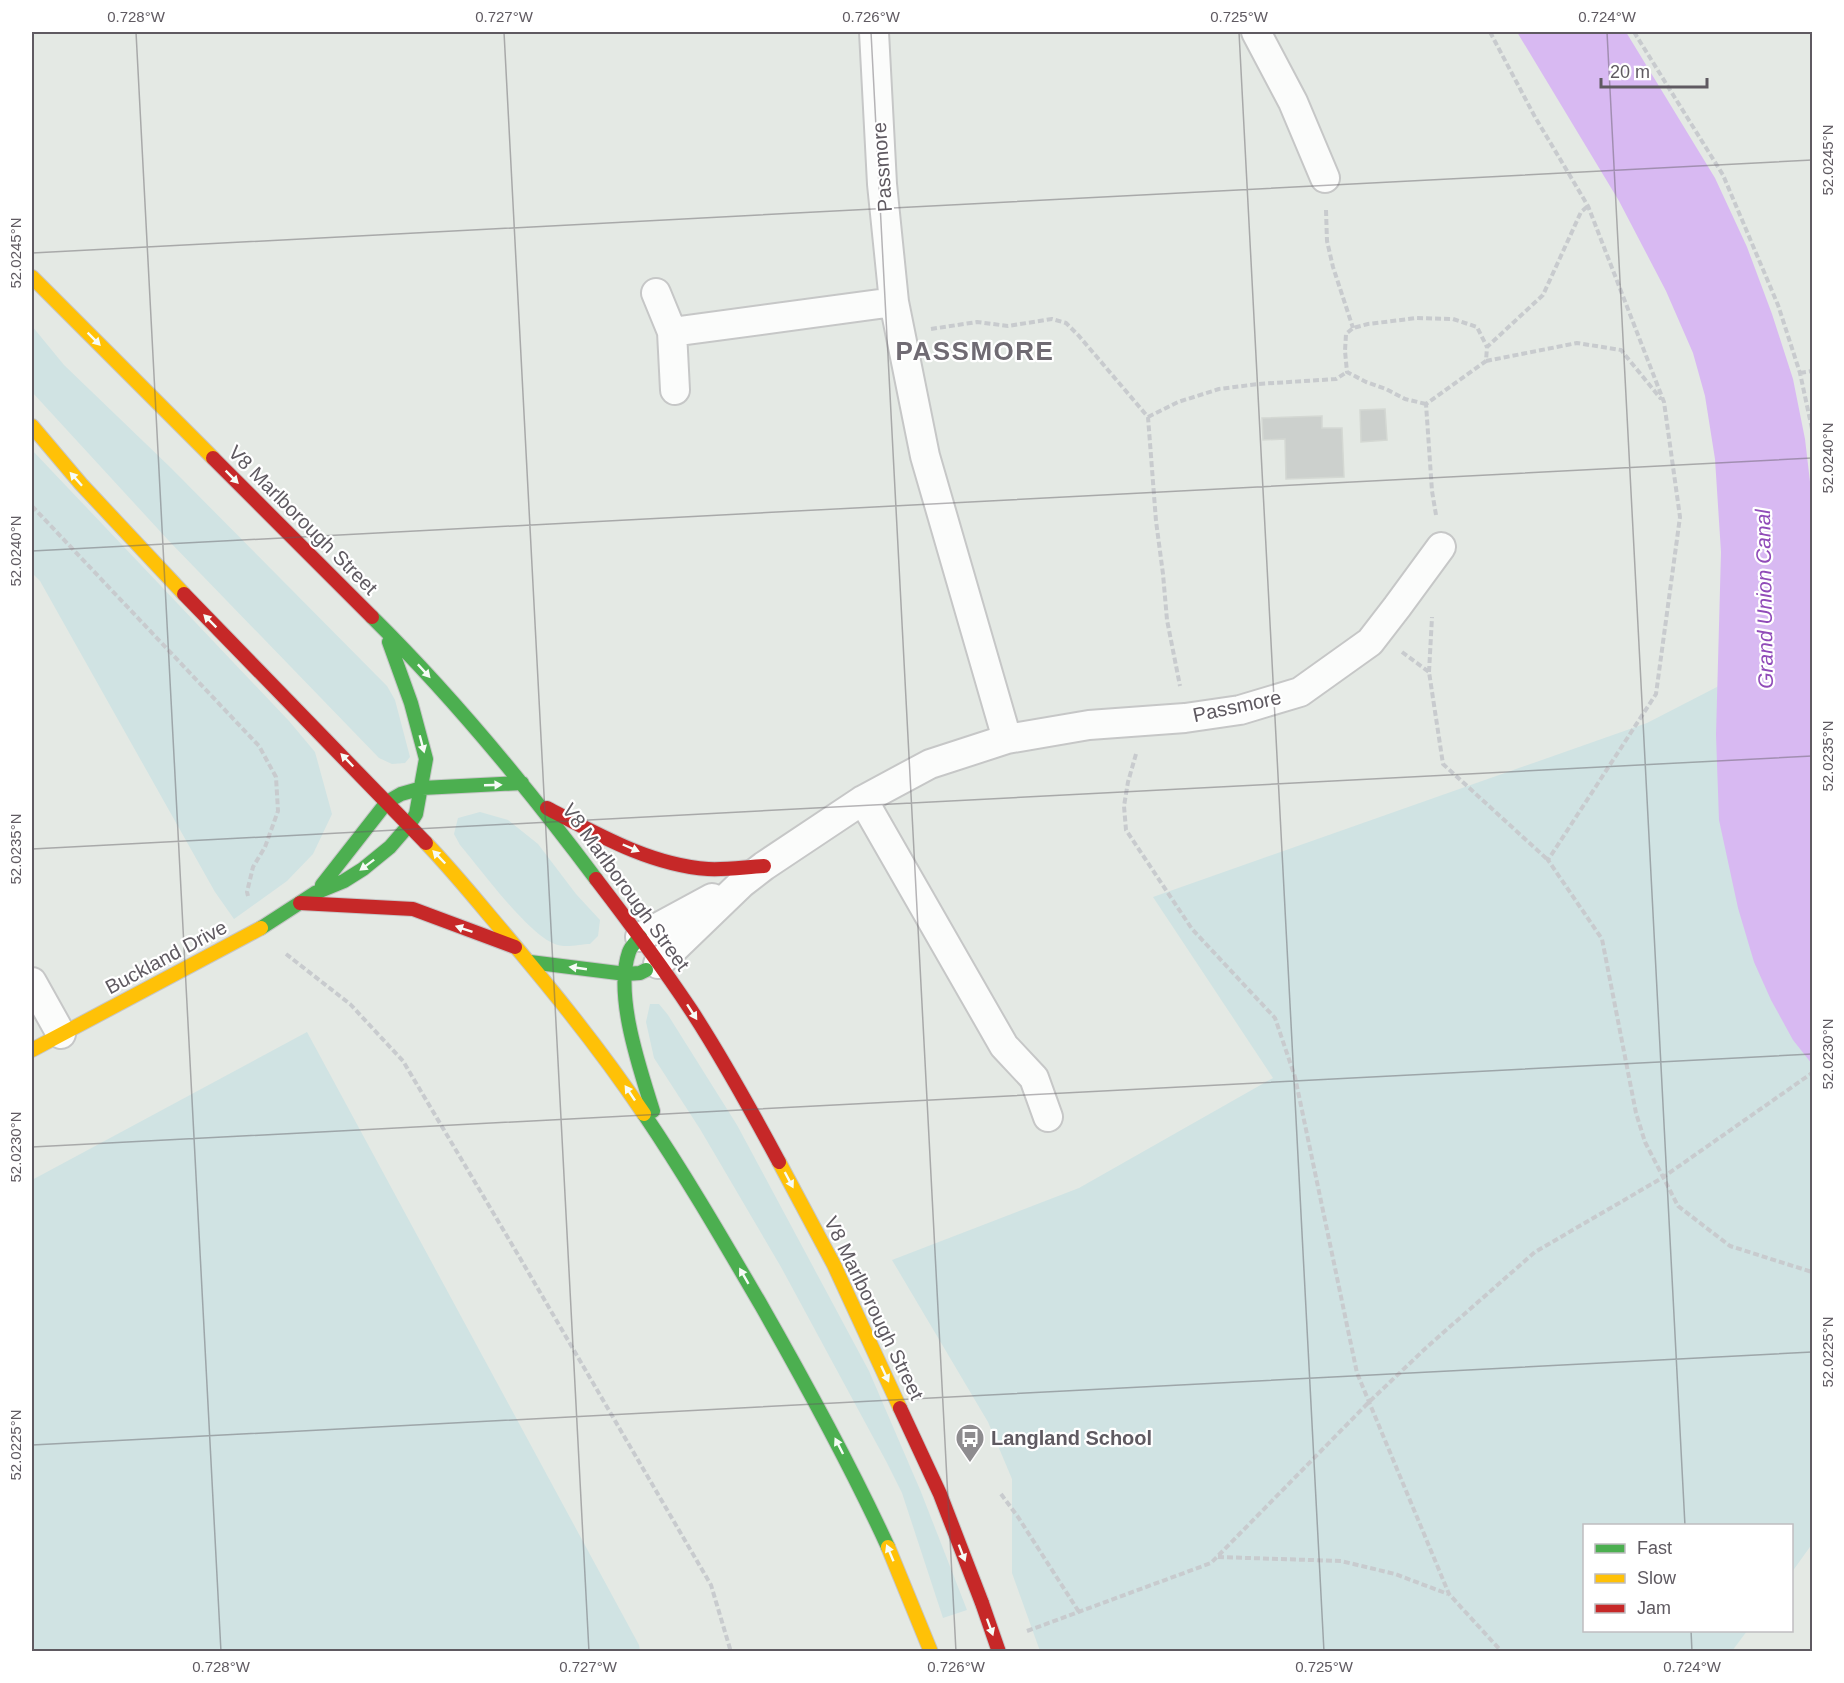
<svg xmlns="http://www.w3.org/2000/svg" width="1844" height="1683" viewBox="0 0 1844 1683" font-family="Helvetica,sans-serif">
  <rect width="100%" height="100%" fill="#e4e9e4"/>
  <path fill="#d0e3e3" d="M32,326L64,365L171,468L387,686L395,700L410,757L405,763L392,764L379,758L169,541L32,392Z
    M32,450L289,721L315,752L332,814L313,854L287,881L234,919L215,892L40,581L32,573Z
    M1812,638V1544L1792,1572V1526H1584V1630L1747,1631L1732,1651H1040L1012,1573V1479L988,1422L892,1260L1079,1188L1273,1078L1153,897L1647,723Z
    M480,812L508,820L538,844L576,894L600,920L598,936L590,944C581,944 567,948 558,945C530,938 480,868 460,845L454,834L458,818Z
    M650,1004H659L668,1015L737,1125L869,1371L921,1492L967,1610L943,1618L902,1493L886,1461L781,1267L700,1129L654,1058L646,1022Z
    M307,1032L639,1645L640,1651H32V1180Z"/>
  <path fill="#d8b9f2" d="M1517,32H1626L1715,178L1747,247L1772,314L1793,379L1805,439L1812,499V1064L1793,1040L1771,1000L1754,962L1738,908L1719,820L1716,735L1721,552L1715,459L1705,396L1693,353L1666,291L1619,201Z"/>
  <path fill="#ccd0cd" stroke="#d4d8d3" stroke-width="1.5" d="M1385,409L1387,440L1361,442L1360,410Z
    M1322,416V428H1342L1344,477L1286,479L1285,439L1263,440L1262,418Z"/>
  <g fill="none" stroke-linecap="round" stroke-linejoin="round">
    <g stroke="#c6c7c7" stroke-width="32">
      <path id="street" d="M874,32L882,184L894,302L925,456L1007,739
        M1256,32L1293,102L1325,178
        M656,293L672,332L675,390
        M672,332L894,302
        M863,800L1004,1046L1034,1078L1048,1117
        M640,937L712,898
        M658,964L742,883L764,866L863,800L930,764L1007,739L1089,725L1185,718L1240,710L1300,692L1370,642L1397,607L1441,547
        M32,982L61,1034"/>
    </g>
    <g stroke="#c6c6c7" stroke-width="16">
      <path id="fast" d="M372,617C454,698 527,787 596,879
        M322,885L387,802L401,794L422,788L522,783
        M261,928L315,893L344,881L363,869L390,847L409,825L416,814L426,759L411,703L389,642
        M640,937C636,942 631,946 629,952C614,995 640,1069 653,1111
        M530,962L626,974L640,973L646,970
        M644,1114C686,1176 723,1240 761,1305C806,1384 850,1464 888,1547"/>
    </g>
    <g stroke="#c6c6c7" stroke-width="16">
      <path id="slow" d="M32,277L213,458
        M32,426L81,484L184,594
        M426,843C448,866 469,891 489,915C544,980 597,1044 644,1114
        M32,1050L261,928
        M779,1162L834,1265L900,1408
        M888,1547L931,1652"/>
    </g>
    <g stroke="#c6c6c7" stroke-width="16">
      <path id="jam" d="M213,458L372,617
        M184,594L426,843
        M547,808C597,834 650,865 708,869C727,870 745,867 764,866
        M596,879C629,922 661,965 691,1010C723,1059 751,1110 779,1162
        M300,903L413,909L515,947
        M900,1408L940,1494L982,1603"/>
    </g>
    <path stroke="#c8cbce" stroke-width="4" stroke-dasharray="6 3" stroke-linecap="butt" d="M1490,32L1535,117L1588,206L1664,402L1680,517L1656,694L1548,860L1602,939L1636,1113L1645,1142L1678,1206L1730,1246L1812,1272
      M1634,32L1723,175L1778,305L1800,373L1812,429
      M1326,210L1327,241L1333,267L1353,328
      M931,329L977,322L1008,326L1052,319L1066,323L1079,336L1148,417L1156,521L1163,574L1167,620L1180,686
      M1486,361L1577,343L1621,350L1661,399
      M1800,373L1812,371
      M1426,404L1405,399L1386,389L1366,382L1347,372L1345,351L1346,334L1353,328L1368,324L1417,318L1453,319L1477,327L1487,347
      M1148,417L1178,402L1219,389L1258,384L1336,379L1347,372
      M32,506L259,746L276,777L278,811L265,847L253,867L247,892L248,896
      M1436,515L1432,491L1426,404L1486,361L1487,347L1543,295L1581,212L1588,206
      M1402,652L1429,672L1443,764L1548,860
      M1429,672L1432,617
      M1136,754L1128,782L1124,806L1126,830L1192,929L1275,1018L1295,1077L1357,1373L1449,1594L1502,1652
      M286,954L350,1004L403,1061L520,1258L711,1585L731,1652
      M1001,1494L1018,1517L1079,1612
      M1218,1557L1341,1561L1395,1574L1448,1594
      M1027,1631L1211,1563L1369,1402L1428,1346L1535,1252L1662,1178L1812,1073"/>
    <use href="#street" stroke="#fbfcfb" stroke-width="28"/>
    <use href="#fast" stroke="#4caf50" stroke-width="14"/>
    <use href="#slow" stroke="#ffc107" stroke-width="14"/>
    <use href="#jam" stroke="#c62828" stroke-width="14"/>
    <g stroke="#c6c6c7" stroke-width="16" stroke-linecap="butt">
      <path id="jam-bridge" d="M982,1603L999,1652"/>
    </g>
    <use href="#jam-bridge" stroke="#c62828" stroke-width="14"/>
  </g>
  <defs><path id="oneway-solid" d="M-6-.8H1V-3.2L6.5 0L1 3.2V.8H-6Z" transform="scale(1.5)"/></defs>
  <g fill="#f6fbf6">
    <use href="#oneway-solid" transform="translate(94 339) rotate(45)"/>
    <use href="#oneway-solid" transform="translate(232 477) rotate(45)"/>
    <use href="#oneway-solid" transform="translate(76 479) rotate(-132)"/>
    <use href="#oneway-solid" transform="translate(210 621) rotate(-135)"/>
    <use href="#oneway-solid" transform="translate(424 671) rotate(47)"/>
    <use href="#oneway-solid" transform="translate(422 744) rotate(75)"/>
    <use href="#oneway-solid" transform="translate(347 760) rotate(-134)"/>
    <use href="#oneway-solid" transform="translate(493 785) rotate(-2)"/>
    <use href="#oneway-solid" transform="translate(631 848) rotate(23)"/>
    <use href="#oneway-solid" transform="translate(439 857) rotate(-134)"/>
    <use href="#oneway-solid" transform="translate(367 865) rotate(143)"/>
    <use href="#oneway-solid" transform="translate(464 929) rotate(-161)"/>
    <use href="#oneway-solid" transform="translate(578 968) rotate(-172)"/>
    <use href="#oneway-solid" transform="translate(692 1012) rotate(57)"/>
    <use href="#oneway-solid" transform="translate(630 1093) rotate(-124)"/>
    <use href="#oneway-solid" transform="translate(789 1180) rotate(62)"/>
    <use href="#oneway-solid" transform="translate(744 1276) rotate(-120)"/>
    <use href="#oneway-solid" transform="translate(885 1374) rotate(65)"/>
    <use href="#oneway-solid" transform="translate(839 1446) rotate(-117)"/>
    <use href="#oneway-solid" transform="translate(890 1553) rotate(-113)"/>
    <use href="#oneway-solid" transform="translate(962 1553) rotate(69)"/>
    <use href="#oneway-solid" transform="translate(990 1627) rotate(70)"/>
  </g>
  <path fill="none" stroke="#5f5a61" stroke-width="1.5" stroke-opacity="0.45" d="M136,32L221,1652M504,32L589,1652M871,32L956,1652M1239,32L1324,1652M1607,32L1685,1526M32,253L1812,160M32,551L1812,458M32,849L1812,756M32,1147L1812,1054M32,1445L1812,1352M1691,1630L1692,1652M1787,1652L1812,1650"/>
  <defs>
    <g id="bus-pin" transform="scale(1.5)"><path d="M0 17L-7.5 6A9.5 9.5 0 1 1 7.5 6Z" fill="#8e8c8f" stroke="#fff"/><path d="M-5-6H5V4H4V6H2V4H-2V6H-4V4H-5ZM-3.5-4V0h7V-4ZM-3.5 1.2v1.5H-2V1.2ZM2 1.2v1.5H3.5V1.2Z" fill="#fff"/></g>
  </defs>
  <g fill-rule="evenodd">
    <use href="#bus-pin" x="970" y="1438"/>
  </g>
  <g text-anchor="middle" dominant-baseline="central" stroke-width="4.5" stroke-linejoin="round" paint-order="stroke">
    <g font-size="20" fill="#5f5a61" stroke="#fff">
      <text transform="translate(882 167) rotate(-94)">Passmore</text>
      <text transform="translate(303 520) rotate(45)">V8 Marlborough Street</text>
      <text transform="translate(1237 706) rotate(-12)">Passmore</text>
      <text transform="translate(626 887) rotate(54)">V8 Marlborough Street</text>
      <text transform="translate(166 957) rotate(-28)">Buckland Drive</text>
      <text transform="translate(874 1308) rotate(64)">V8 Marlborough Street</text>
    </g>
    <g font-size="20" font-weight="bold" fill="#5f5a61" stroke="#fff" text-anchor="start">
      <text x="991" y="1438">Langland School</text>
    </g>
    <g font-size="21" font-style="italic" fill="#904bb8" stroke="#fff">
      <text transform="translate(1764 599) rotate(-91)">Grand Union Canal</text>
    </g>
    <g font-size="26" font-weight="bold" letter-spacing="1.5" fill="#706b73" stroke="#fff">
      <text x="975" y="351">PASSMORE</text>
    </g>
  </g>
  <rect width="1844" height="1683" fill="none" stroke="#ffffff" stroke-width="66"/>
  <rect x="1583" y="1524" width="210" height="108" fill="#ffffff" stroke="#bfbdc0" stroke-width="1.5"/>
  <rect x="1595" y="1544" width="30" height="9" fill="#4caf50" stroke="#bfbdc0" stroke-width="1.5"/>
  <text x="1637" y="1554" font-size="18" fill="#5f5a61">Fast</text>
  <rect x="1595" y="1574" width="30" height="9" fill="#ffc107" stroke="#bfbdc0" stroke-width="1.5"/>
  <text x="1637" y="1584" font-size="18" fill="#5f5a61">Slow</text>
  <rect x="1595" y="1604" width="30" height="9" fill="#c62828" stroke="#bfbdc0" stroke-width="1.5"/>
  <text x="1637" y="1614" font-size="18" fill="#5f5a61">Jam</text>
  <path d="M1601 78v9h106v-9" fill="none" stroke="#5f5a61" stroke-width="3"/>
  <text x="1610" y="78" font-size="18" fill="#5f5a61" stroke="#ffffff" stroke-width="4.5" paint-order="stroke">20 m</text>
  <rect x="33" y="33" width="1778" height="1617" fill="none" stroke="#5f5a61" stroke-width="2"/>
  <g font-size="15" text-anchor="middle" fill="#5f5a61">
    <text x="136" y="22">0.728°W</text>
    <text x="504" y="22">0.727°W</text>
    <text x="871" y="22">0.726°W</text>
    <text x="1239" y="22">0.725°W</text>
    <text x="1607" y="22">0.724°W</text>
    <text transform="translate(1828 160) rotate(-90)" y="5">52.0245°N</text>
    <text transform="translate(16 253) rotate(-90)" y="5">52.0245°N</text>
    <text transform="translate(1828 458) rotate(-90)" y="5">52.0240°N</text>
    <text transform="translate(16 551) rotate(-90)" y="5">52.0240°N</text>
    <text transform="translate(1828 756) rotate(-90)" y="5">52.0235°N</text>
    <text transform="translate(16 849) rotate(-90)" y="5">52.0235°N</text>
    <text transform="translate(1828 1054) rotate(-90)" y="5">52.0230°N</text>
    <text transform="translate(16 1147) rotate(-90)" y="5">52.0230°N</text>
    <text transform="translate(1828 1352) rotate(-90)" y="5">52.0225°N</text>
    <text transform="translate(16 1445) rotate(-90)" y="5">52.0225°N</text>
    <text x="221" y="1672">0.728°W</text>
    <text x="588" y="1672">0.727°W</text>
    <text x="956" y="1672">0.726°W</text>
    <text x="1324" y="1672">0.725°W</text>
    <text x="1692" y="1672">0.724°W</text>
  </g>
</svg>
